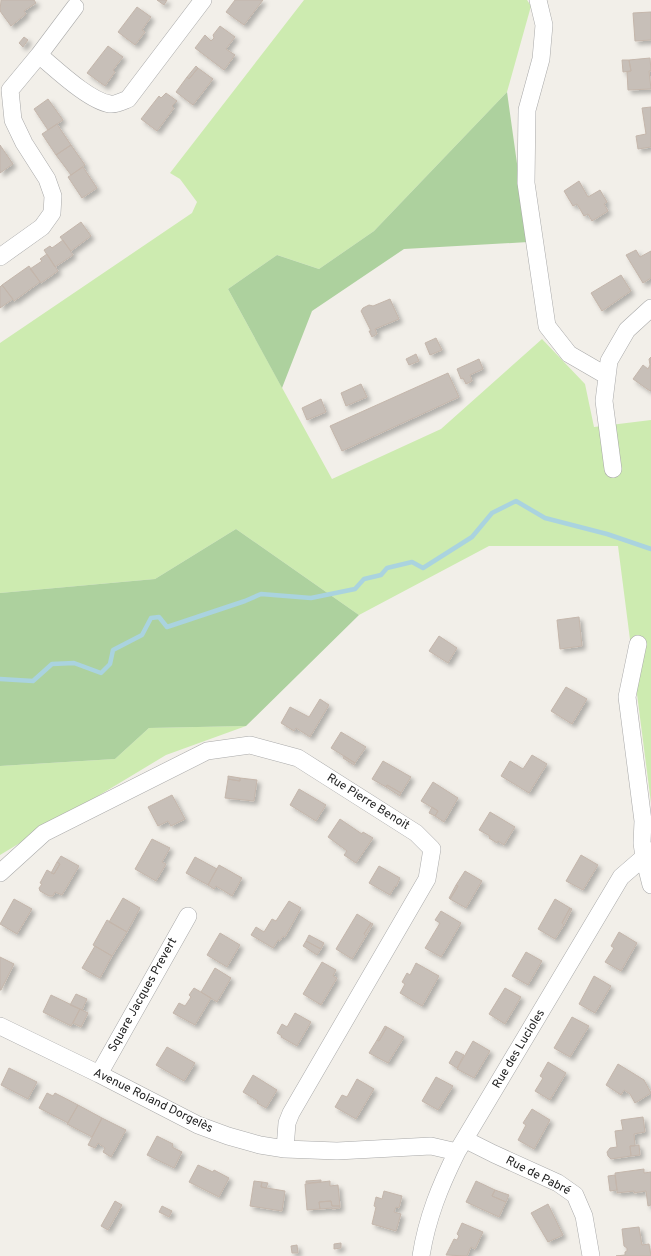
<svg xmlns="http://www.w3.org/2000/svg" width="651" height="1256" viewBox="0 0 651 1256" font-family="Overpass,sans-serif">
  <defs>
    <filter id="shadow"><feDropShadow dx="3.5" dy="3.5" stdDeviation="2" flood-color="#0004"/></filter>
  </defs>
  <rect width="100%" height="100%" fill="#f2efe9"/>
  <path fill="#cdebb0" d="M304,0H527L531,6L507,92L374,231L319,269L277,255L228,289L332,479L441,429L542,339L585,384L594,427L651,420V803L618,546H489L359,615L236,529L155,579L0,593V343L192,213L197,202L180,179L170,173Z
    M246,726L166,755L0,855V766L115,759L149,728Z"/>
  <path fill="#add19e" d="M507,92L528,242L404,249L312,311L282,388L228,289L277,255L319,269L374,231Z
    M236,529L359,615L246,726L149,728L115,759L0,766V593L155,579Z"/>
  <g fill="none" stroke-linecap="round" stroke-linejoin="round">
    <path stroke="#aad3df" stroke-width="4.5" d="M0,679L33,681L52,664L74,663L101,673L110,664L113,650L142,635L151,618L159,617L167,627L245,601L261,594L311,598L355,589L364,579L381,575L387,568L412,562L423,568L472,537L492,513L516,501L545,518L607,534L651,549"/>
  </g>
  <path fill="#c7bfb8" stroke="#c4b6ab" filter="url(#shadow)" d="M1,0H34L36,3L24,11L26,14L11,26L0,11Z
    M157,0H167L164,5Z
    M235,0H263L244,25L226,12Z
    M137,7L151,17L142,30L145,32L135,45L118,32Z
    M651,12V40L635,41L633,13Z
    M220,26L235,37L226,49L235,55L224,70L195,48L205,35L211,41L214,38L213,35Z
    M24,37L28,40L23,47L19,43Z
    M108,46L123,57L113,70L115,72L105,86L87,73Z
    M650,58L651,71H649L651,89L628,90L627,72L631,71L629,60Z
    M622,60H629L631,71L623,72Z
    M196,66L198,68L189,79L187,77Z
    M198,68L213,79L193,105L176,92L187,77L189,79Z
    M166,93L177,101L172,106L174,108L157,131L141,119L159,96L161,98Z
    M48,99L63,120L48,130L34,109Z
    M651,107V147L638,149L636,136L646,134L642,108Z
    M57,124L71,145L56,155L42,134Z
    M0,145L13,164L0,173Z
    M71,145L85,165L71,175L56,155Z
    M83,167L97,188L82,198L68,177Z
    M579,181L588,197L600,190L607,202L604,204L608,211L592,221L588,214L584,216L577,204L573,206L564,191Z
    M81,222L91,236L71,251L60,237Z
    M63,240L73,255L55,267L44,250L50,246L52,248Z
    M636,250L640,257L651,251V278L643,283L626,255Z
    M47,254L58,271L41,283L30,269L42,261L40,259Z
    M29,266L40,282L14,301L2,285Z
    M621,275L631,291L602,311L591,293Z
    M2,285L13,299L0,308V287Z
    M390,299L399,319L375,329L377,334L372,337L369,331H371L361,311L363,308L369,305L373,306Z
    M436,338L442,350L430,355L425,343Z
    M416,354L419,361L409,365L406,359Z
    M651,357V390L650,391L633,379L643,365L648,369L650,365L649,359Z
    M479,359L483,369L470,375L472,381L466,384L463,378L461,379L457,369Z
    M448,373L459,397L342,451L330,426Z
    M361,384L367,397L346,406L341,393Z
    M321,399L326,412L307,420L302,408Z
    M579,617L582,646L560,649L557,620Z
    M439,636L457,648L448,663L429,651Z
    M566,687L587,699L572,724L551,711Z
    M320,699L329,705L310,737L296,728L294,731L281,723L290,707L309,717Z
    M341,732L366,747L355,763L331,748Z
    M532,755L547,764L529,793L501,776L510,761L523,769Z
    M344,756L355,763L354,765L343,758Z
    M383,761L411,777L401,793L387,785L386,787L372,779Z
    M228,776L240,778V781L228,779Z
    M240,778L257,780L254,801L225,798L228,779L240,781Z
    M433,782L458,798L444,822L435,816L438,811L421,801Z
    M387,785L401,793L400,796L386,787Z
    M299,789L326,805L316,821L290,805Z
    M172,795L185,819L171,826L168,821L158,826L148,807Z
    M432,807L438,811L435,816L429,813Z
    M490,812L515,827L504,845L498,841L497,843L489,838L490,836L479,830Z
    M340,819L362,834L363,832L373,838L356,863L344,855L347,851L328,837Z
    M152,839L170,848L162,862L166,864L156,881L135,869Z
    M581,855L598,865L583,890L566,881Z
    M61,856L79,866L62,895L55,892L53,896H49L40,891L39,888L42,884L40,883L47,870L54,874L60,864L57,862Z
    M195,857L217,869L208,885L186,873Z
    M57,862L60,864L54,874L51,873Z
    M219,865L242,878L232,896L216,886L214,889L208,885Z
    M379,866L400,878L396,887L395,886L390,895L369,883Z
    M465,871L482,881L466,908L450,899L458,886L456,885Z
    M456,885L458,886L450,899L449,898Z
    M123,898L140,908L127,932L109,922Z
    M14,899L32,909L17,934L0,924Z
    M555,899L570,908L562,923L564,925L555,939L538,929Z
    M289,901L301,908L285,937L283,936L280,941L278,940L273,948L251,935L256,927L264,932L272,919L276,921Z
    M570,908L572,909L564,925L562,923Z
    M441,911L461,923L441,957L425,948L440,923L435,920Z
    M357,914L371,923L364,934L366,936L352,959L336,949Z
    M107,920L127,932L112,956L93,945Z
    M371,923L373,924L366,936L364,934Z
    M619,932L637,943L621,971L605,962L614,948L611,946Z
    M220,933L240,945L227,967L207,955Z
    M309,935L324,943L321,949L306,941Z
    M306,941L321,949L317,955L303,946Z
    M95,946L112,956L100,978L82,968Z
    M526,952L542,961L528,985L512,976Z
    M0,957L14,964L1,990H0Z
    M322,962L336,970L333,976L337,978L321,1005L303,994Z
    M416,963L439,976L422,1006L400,993L405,984L402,982L407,973L410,975Z
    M215,968L231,978L217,1002L201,992Z
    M594,976L611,986L595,1013L579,1004Z
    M194,988L211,998L195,1025L173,1013L179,1003L185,1006L191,997L189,995Z
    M505,988L521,997L505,1024L489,1014Z
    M76,994L87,999L82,1010L70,1005Z
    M51,995L80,1009L71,1026L43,1012Z
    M80,1009L88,1013L81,1027L73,1023Z
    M295,1013L311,1022L297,1046L281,1037L282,1036L277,1033L282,1024L287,1027Z
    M572,1017L589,1026L570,1057L554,1048Z
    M385,1026L387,1027L379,1041L377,1040Z
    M387,1027L404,1037L388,1063L369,1053L377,1040L379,1041Z
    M473,1041L490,1051L474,1078L457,1069Z
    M167,1047L195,1063L184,1081L156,1065Z
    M456,1051L464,1055L457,1068L449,1063Z
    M548,1062L566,1073L550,1100L535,1091L543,1078L540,1076Z
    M618,1064L644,1080L651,1093L635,1103L630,1094L624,1090L621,1095L606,1085Z
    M9,1068L37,1082L28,1099L1,1085Z
    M253,1075L277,1090L266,1108L257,1103L258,1101L243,1092Z
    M436,1077L453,1086L438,1110L422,1101Z
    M357,1079L374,1089L356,1119L335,1107L342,1095L347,1097Z
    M47,1093L53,1096L55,1093L78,1105L68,1123L39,1108Z
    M78,1105L102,1118L92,1137L67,1124Z
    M532,1109L550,1120L534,1149L518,1140L526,1125L523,1123Z
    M643,1117L645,1132L634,1134L635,1146H630L631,1156L611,1159L608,1156L607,1152L610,1148L617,1147L615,1131L623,1130L621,1120Z
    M102,1118L126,1130L111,1157L103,1152L105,1148L98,1143L95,1148L88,1145Z
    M157,1136L173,1144L172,1147L182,1152L174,1168L147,1155Z
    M639,1145L640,1155L631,1156L630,1146Z
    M198,1165L213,1172L214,1170L229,1178L219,1197L189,1182Z
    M644,1169V1173L651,1172V1205L648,1206L646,1191L634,1193V1191L617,1193V1190L615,1173Z
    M615,1175L617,1190L610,1191L608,1176Z
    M321,1180V1182L306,1183V1181Z
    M254,1181L262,1182L261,1187L285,1191L282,1211L250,1206Z
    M330,1181V1186L338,1185L340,1206H332L331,1201L319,1202L320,1209L307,1210L305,1184Z
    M476,1181L495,1190L492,1196L506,1202L499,1217L466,1202Z
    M262,1182L268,1183L266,1188L261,1187Z
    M495,1190L509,1195L506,1202L492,1196Z
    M384,1191L402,1196L399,1208L396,1207L394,1212L401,1214L396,1231L372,1224L376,1207L374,1206L376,1197L382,1199Z
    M115,1201L122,1205L108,1230L101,1226Z
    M331,1201L332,1206H340V1208L332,1209V1208L320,1209L319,1202Z
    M548,1204L563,1235L548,1242L531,1213Z
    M162,1206L172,1211L169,1217L159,1212Z
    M462,1223L483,1232L475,1249L471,1247L467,1256L446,1255L454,1239L457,1240L459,1236L457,1234Z
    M639,1227L642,1245L649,1244L651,1256H616L625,1255V1252L627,1251V1248L624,1246L622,1229Z
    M341,1243V1248L334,1249V1244Z
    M297,1245L298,1253H292L291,1246Z"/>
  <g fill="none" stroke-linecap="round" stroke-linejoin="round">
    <g stroke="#a9a9a9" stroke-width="18">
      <path id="minor" d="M538,0L544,25L541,59L527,110L526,183L547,326L569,354L607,376
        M75,7L39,55C56,69 89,101 110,104C115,105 123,101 128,99L203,0
        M0,257L42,227L52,213L53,196L47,179L24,143L13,120L10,90L39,55
        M613,469L604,401L609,361L627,330L651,308
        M638,644L627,697L643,821L642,843L644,857L651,885
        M0,873L44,833L207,751L250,745L298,758L416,833L432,849L427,879L291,1113L287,1123L285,1149
        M0,1026L99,1074L198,1125L228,1136L260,1145L285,1149L337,1151L431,1146L457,1152
        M99,1074L188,916
        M466,1140L494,1154L558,1183L575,1195L584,1216L591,1256
        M421,1256C427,1218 440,1186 457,1152L621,877L651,851"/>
    </g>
    <use href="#minor" stroke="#fff" stroke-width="17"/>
  </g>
  <g text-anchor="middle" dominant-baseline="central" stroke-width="3" stroke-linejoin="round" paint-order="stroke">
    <g font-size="12" fill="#222" stroke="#fff">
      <text transform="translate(368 802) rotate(32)">Rue Pierre Benoit</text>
      <text transform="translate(143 995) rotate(-61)">Square Jacques Prevert</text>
      <text transform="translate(519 1049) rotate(-59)">Rue des Lucioles</text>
      <text transform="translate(153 1101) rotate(26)">Avenue Roland Dorgelès</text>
      <text transform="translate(538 1176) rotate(27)">Rue de Pabré</text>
    </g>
  </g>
</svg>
